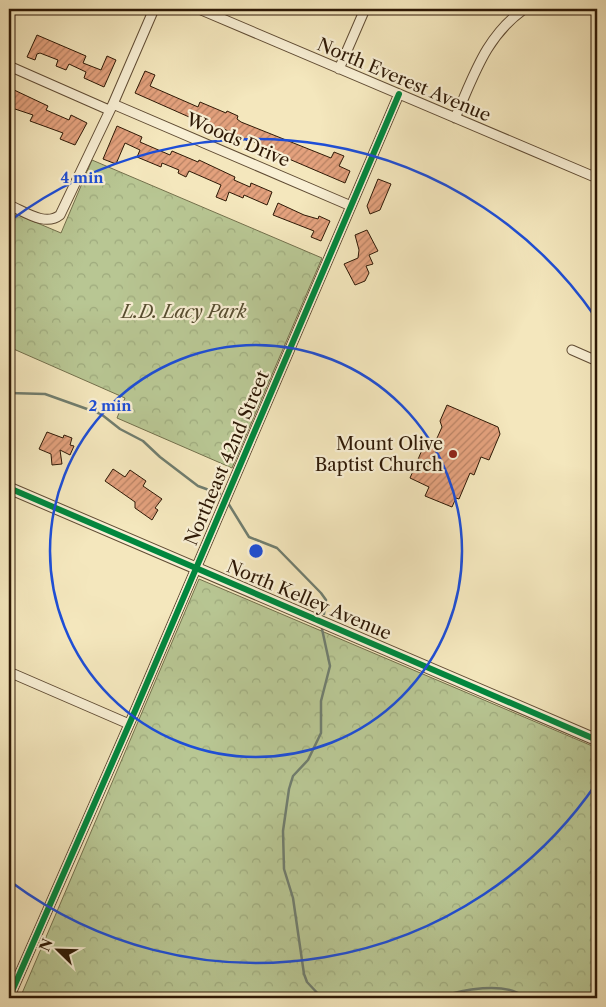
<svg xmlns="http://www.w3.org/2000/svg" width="606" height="1007" viewBox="0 0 606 1007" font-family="'Libre Caslon Text',serif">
  <defs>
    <pattern id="forest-crowns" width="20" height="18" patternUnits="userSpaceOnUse" patternTransform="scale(1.25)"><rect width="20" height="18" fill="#b8c693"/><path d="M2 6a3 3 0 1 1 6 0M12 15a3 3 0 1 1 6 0" fill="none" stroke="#9eaa7d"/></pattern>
    <pattern id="building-hatch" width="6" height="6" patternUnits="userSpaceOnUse" patternTransform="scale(1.25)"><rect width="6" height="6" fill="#e3a17d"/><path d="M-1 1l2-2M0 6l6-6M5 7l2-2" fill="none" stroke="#b88264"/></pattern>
  </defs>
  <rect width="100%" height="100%" fill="#f4e7bd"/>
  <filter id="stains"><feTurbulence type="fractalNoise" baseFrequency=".004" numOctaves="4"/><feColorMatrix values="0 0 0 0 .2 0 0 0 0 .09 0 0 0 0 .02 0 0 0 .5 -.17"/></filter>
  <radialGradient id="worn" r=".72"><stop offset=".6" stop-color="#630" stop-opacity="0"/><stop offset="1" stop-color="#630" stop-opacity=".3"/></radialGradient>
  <path fill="url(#forest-crowns)" stroke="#73704c" d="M92,160L322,258L232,468L117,418L125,398L9,347V211L61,233Z
    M199,579L597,748V998H20Z"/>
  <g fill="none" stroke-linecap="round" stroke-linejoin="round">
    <path stroke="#707d6e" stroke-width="2.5" d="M9,393L45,394L101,414L120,429L143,441L160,457L198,486L220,494
      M228,503L249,537L277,548L321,593L326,600L324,614
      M322,629L330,666L321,701V733L308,760L293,776L289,789L283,831L284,869L293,898L304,974L307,982L322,998
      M437,998C460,990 506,980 525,998"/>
  </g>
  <path fill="url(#building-hatch)" stroke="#2e1906" d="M37,35L86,56L83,63L101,70L107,56L116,60L104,87L84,78L86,72L69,64L66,70L56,66L58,60L40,53L37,54L35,60L27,57Z
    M145,71L155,75L150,86L198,107L200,102L226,113L227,111L238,116L237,119L241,122L331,158L334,152L344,156L339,166L350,171L345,183L268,150L269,148L252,141V143L224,129L223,132L135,93Z
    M12,89L48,106L46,110L69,120L71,115L87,123L75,145L60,139L63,133L30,121L33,115L12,108L9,105V96Z
    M117,126L142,137L140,142L170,155L172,151L198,162L199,160L235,177L234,180L250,187L251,183L272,192L267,205L244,195L243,198L229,192L226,201L216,197L221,185L189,171L186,177L178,173L179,170L162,163L161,167L137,157L140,150L125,143L116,164L103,159Z
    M378,179L391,184L380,210L370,214L367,206Z
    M278,203L304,215L318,219L319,216L330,221L321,241L311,237L314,231L273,215Z
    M367,230L378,251L369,255L373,264L366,266L369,273L365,281L355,285L344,264L358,258L359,250L355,235Z
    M447,405L498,427L500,434L489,460L481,457L474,475L470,473L459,499L456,498L452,507L425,496L429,487L410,478L425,443L433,447L442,427L440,421Z
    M47,432L63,438L64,435L72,438L70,445L74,446L70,455L60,450L62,464L52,465L51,454L39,449Z
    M113,469L125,477L130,470L146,481L143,486L162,499L155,508L158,510L152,520L135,508V502L105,481Z"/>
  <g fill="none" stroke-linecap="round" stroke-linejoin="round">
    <g stroke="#604c34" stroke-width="11">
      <path id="minor" d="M199,9L597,178
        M9,66L109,110
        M339,69L365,9
        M113,104L351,206
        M455,118C474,76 485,37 524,9
        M9,205C24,211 45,227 60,215L113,104L154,9
        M572,350L597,361
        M9,672L129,724
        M9,998L135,711L399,94"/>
    </g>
    <g stroke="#604c34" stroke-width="13">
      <path id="tertiary" d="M9,488L597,740"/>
    </g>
    <use href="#minor" stroke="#f8efd4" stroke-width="9"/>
    <use href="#tertiary" stroke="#f8efd4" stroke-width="11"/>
    <g stroke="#f8efd4" stroke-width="9">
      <path id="cycleway" d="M9,488L597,740
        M9,998L135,711L399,94"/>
    </g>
    <use href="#cycleway" stroke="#00873e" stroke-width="6"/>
  </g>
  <g fill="none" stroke="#1d4ed8" stroke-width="2.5">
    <circle cx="256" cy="551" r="206"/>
    <path d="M596 784A412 412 0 0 1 11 882M11 220A412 412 0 0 1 596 318"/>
  </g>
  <circle fill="#8f2418" stroke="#f8efd4" stroke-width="2" cx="453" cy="454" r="5"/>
  <g text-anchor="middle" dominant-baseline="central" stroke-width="4.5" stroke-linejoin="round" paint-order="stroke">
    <g font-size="18" fill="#2e1906" stroke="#f8efd4">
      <text transform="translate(404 80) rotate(23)">North Everest Avenue</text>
      <text transform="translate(238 140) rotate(23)">Woods Drive</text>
      <text transform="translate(227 458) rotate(-67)">Northeast 42nd Street</text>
      <text transform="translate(309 600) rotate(23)">North Kelley Avenue</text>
    </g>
    <g font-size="18" font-style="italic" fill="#574d30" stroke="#f8efd4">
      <text x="184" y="312">L.D. Lacy Park</text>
    </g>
    <g font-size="18" fill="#2e1906" stroke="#f8efd4" text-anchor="end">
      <text x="443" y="444">Mount Olive<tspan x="443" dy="21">Baptist Church</tspan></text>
    </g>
  </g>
  <circle cx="256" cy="551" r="8" fill="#1d4ed8" stroke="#f8efd4" stroke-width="2.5"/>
  <g font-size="15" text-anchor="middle" font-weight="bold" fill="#1d4ed8" stroke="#f8efd4" stroke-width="4.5" stroke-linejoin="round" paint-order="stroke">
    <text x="82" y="183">4 min</text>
    <text x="110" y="411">2 min</text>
  </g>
  <rect width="606" height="1007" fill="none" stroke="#f4e7bd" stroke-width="30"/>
  <rect x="10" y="10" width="586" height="987" fill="none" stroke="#2e1906" stroke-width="2.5"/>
  <rect x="15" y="15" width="576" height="977" fill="none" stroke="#2e1906"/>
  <g transform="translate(58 950) rotate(293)" stroke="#f8efd4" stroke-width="4" paint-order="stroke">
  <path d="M0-4L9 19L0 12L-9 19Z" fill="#2e1906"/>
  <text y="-8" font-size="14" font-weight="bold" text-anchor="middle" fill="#2e1906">N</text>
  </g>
  <rect width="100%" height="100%" filter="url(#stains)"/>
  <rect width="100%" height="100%" fill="url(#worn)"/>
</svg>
